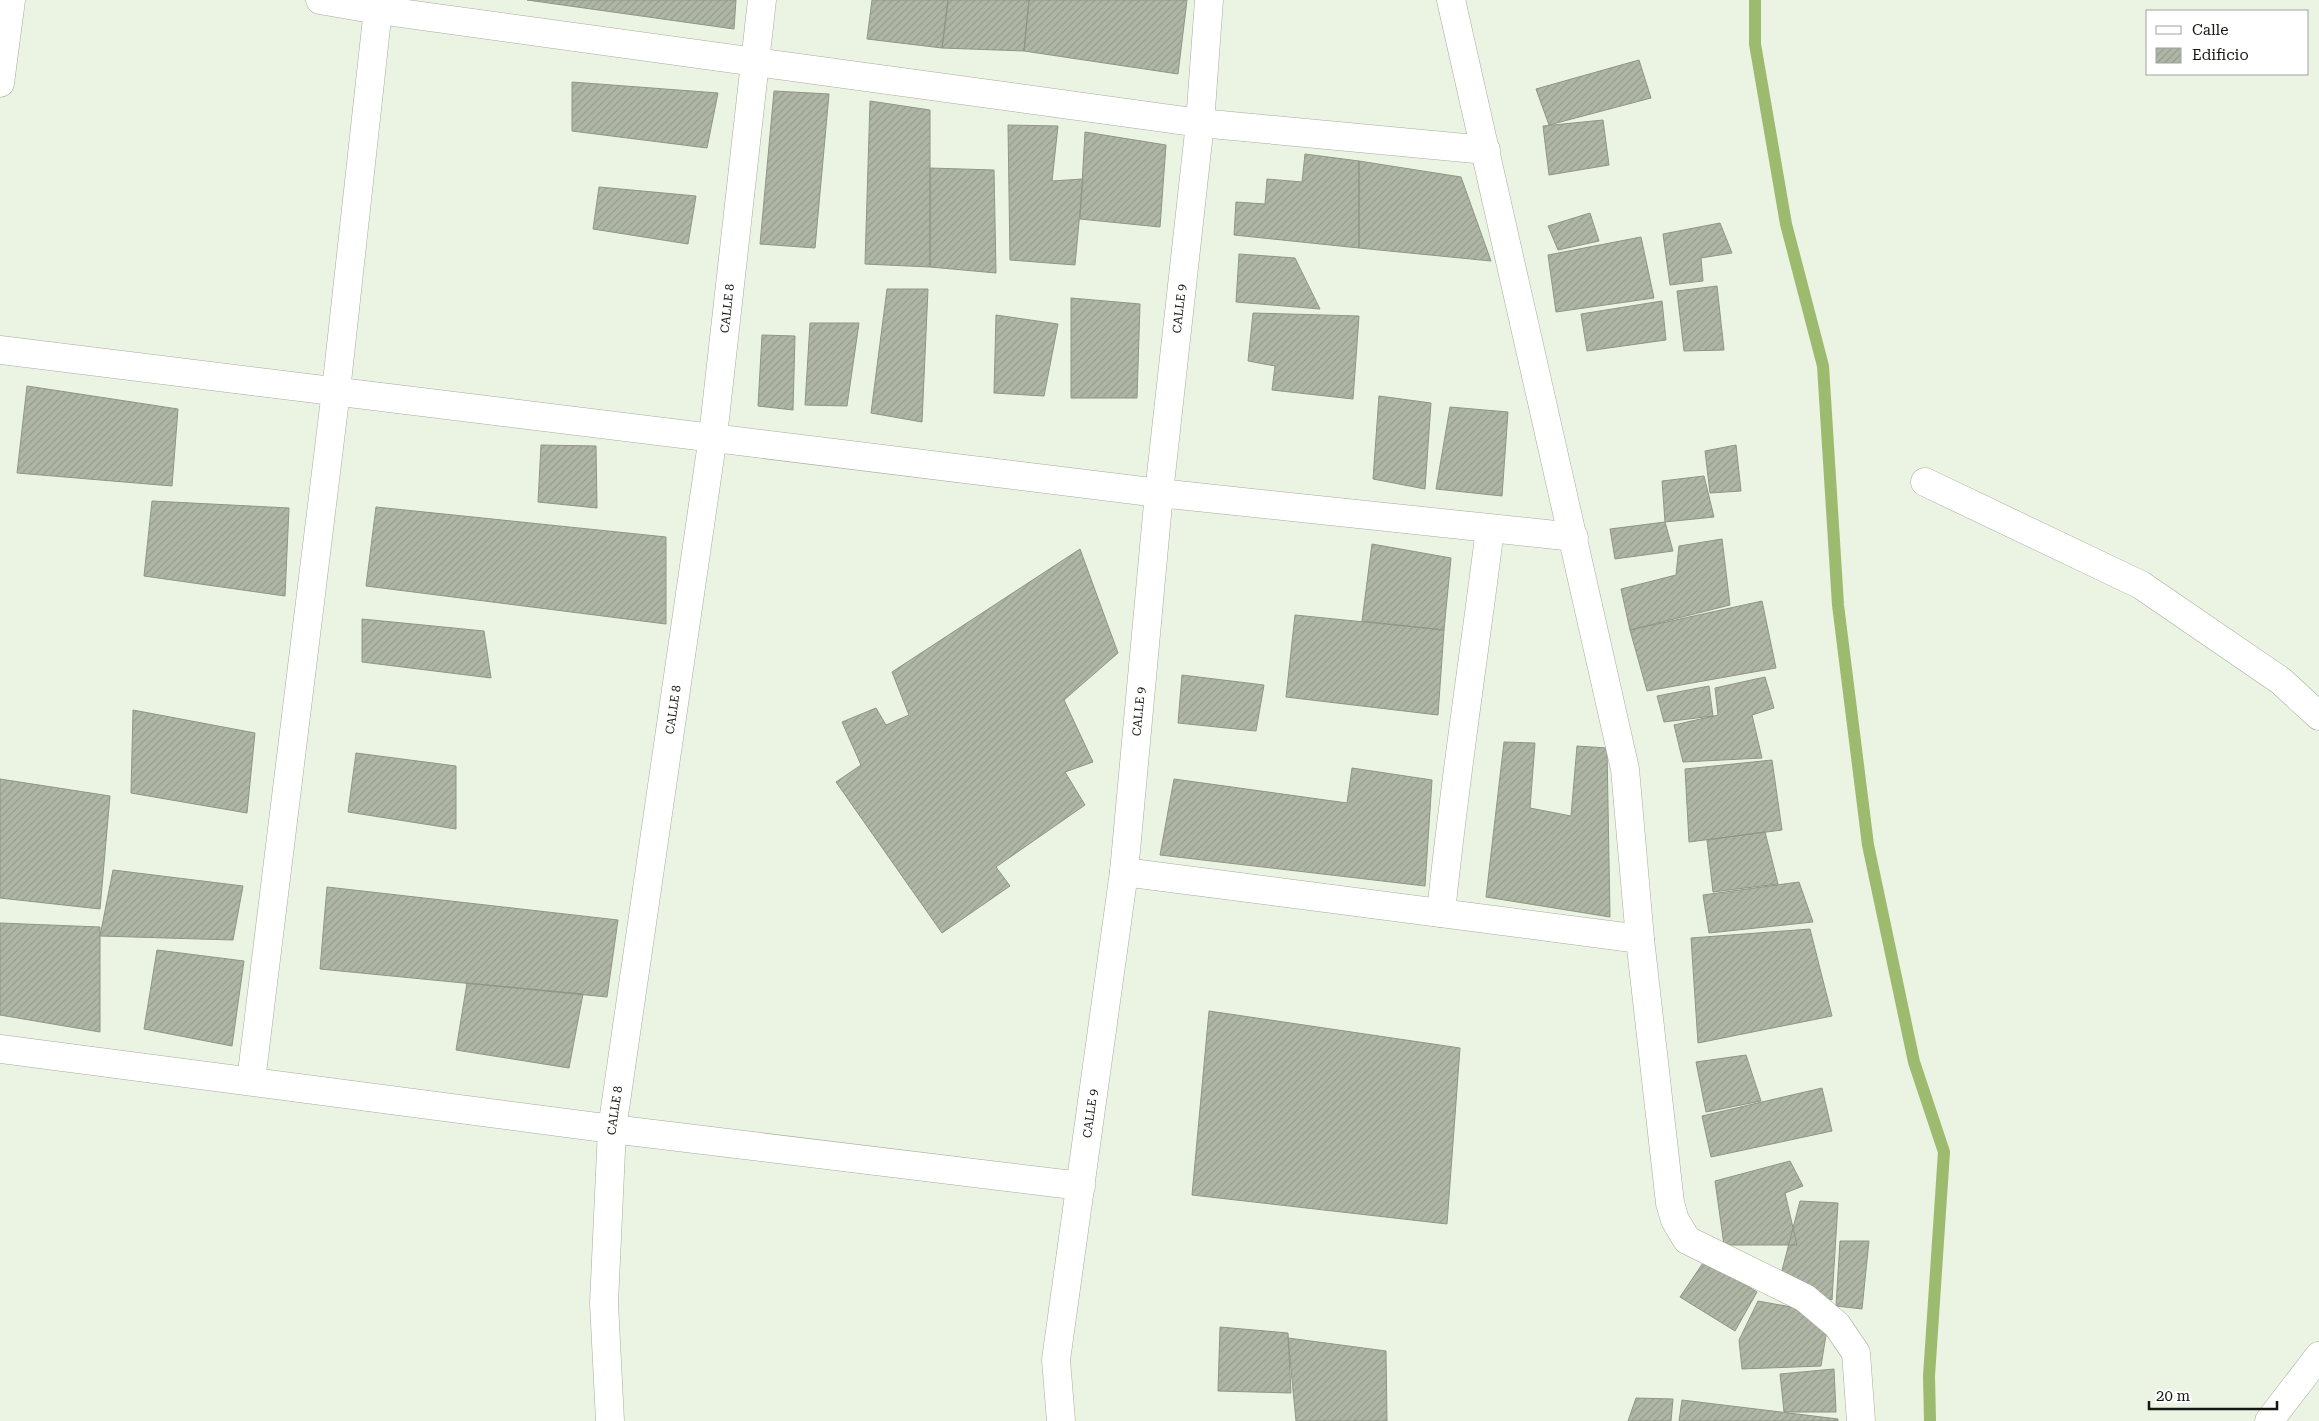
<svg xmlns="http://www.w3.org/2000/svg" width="2319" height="1421" viewBox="0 0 2319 1421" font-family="'Roboto Serif',serif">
  <defs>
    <pattern id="building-hatch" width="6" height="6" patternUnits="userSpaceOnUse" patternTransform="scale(1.25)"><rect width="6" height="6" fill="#afb6a6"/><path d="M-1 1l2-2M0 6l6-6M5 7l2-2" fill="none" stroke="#969c8e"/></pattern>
  </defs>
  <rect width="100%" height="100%" fill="#ebf3e2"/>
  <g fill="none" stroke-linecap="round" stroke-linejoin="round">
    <path stroke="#9cbb6e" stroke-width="12" d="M1755,0V44L1786,224L1823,366L1838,605L1868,845L1914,1062L1944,1152L1929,1376L1930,1421"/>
  </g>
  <path fill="url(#building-hatch)" stroke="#8f9686" d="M527,0H736L734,29Z
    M872,0H948L942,48L867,39Z
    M948,0H1029L1024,51L942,48Z
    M1029,0H1187L1178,74L1024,51Z
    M1639,60L1651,98L1549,125L1536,89Z
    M572,82L718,93L707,148L572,131Z
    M774,91L829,94L815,248L760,244Z
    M870,101L930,110V267L865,264Z
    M1603,120L1609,165L1549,175L1543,126Z
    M1008,125L1058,126L1052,181L1083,179L1075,265L1010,260Z
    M1085,132L1166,145L1160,227L1080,219Z
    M1305,154L1359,161V248L1234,235L1236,202L1265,204L1267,179L1302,182Z
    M1359,161L1461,177L1491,261L1359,248Z
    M930,168L994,170L996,273L930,267Z
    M599,187L696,196L688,244L593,229Z
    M1590,213L1599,241L1558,250L1548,226Z
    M1720,223L1732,253L1701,258L1703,281L1670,285L1663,234Z
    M1641,237L1654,298L1556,312L1548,255Z
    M1239,254L1295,258L1320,309L1236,302Z
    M1717,286L1724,350L1684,351L1677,291Z
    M887,289H928L922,422L871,413Z
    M1071,298L1140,304L1137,398H1071Z
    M1662,301L1666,340L1587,351L1581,314Z
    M1253,313L1359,316L1353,399L1272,390L1275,366L1248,361Z
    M996,315L1058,324L1044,396L994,393Z
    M810,323H859L847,406L805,405Z
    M762,335L795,336L793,410L758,406Z
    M27,386L178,409L172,486L17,473Z
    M1379,396L1431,403L1425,489L1373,479Z
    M1450,407L1508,412L1502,496L1436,489Z
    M541,445L596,446L597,508L538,502Z
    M1736,445L1741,491L1710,493L1705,451Z
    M1704,476L1714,517L1665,522L1662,481Z
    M152,501L289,508L285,596L144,576Z
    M376,507L666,537V624L366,586Z
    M1665,522L1673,551L1615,559L1610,529Z
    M1722,539L1730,605L1630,630L1621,589L1676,575L1679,546Z
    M1372,544L1451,558L1444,630L1362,621Z
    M1080,549L1118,653L1064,700L1093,762L1065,772L1085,805L996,867L1010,886L942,933L836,782L861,765L842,722L876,708L886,725L909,715L892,672Z
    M1762,601L1776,668L1647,691L1630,630Z
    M1295,615L1444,630L1438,715L1286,697Z
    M362,619L484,631L491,678L362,662Z
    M1182,675L1264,685L1256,731L1178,723Z
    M1765,677L1774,708L1752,715L1762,758L1683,762L1674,725L1718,715L1715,688Z
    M1709,686L1713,716L1664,722L1657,696Z
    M133,710L255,733L247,813L131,793Z
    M1504,742L1535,743L1530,808L1571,816L1577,746L1607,748L1610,917L1486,897Z
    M356,753L456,766V829L348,812Z
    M1772,760L1782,830L1689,842L1685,769Z
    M1352,768L1432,780L1425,886L1160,855L1174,779L1347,803Z
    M0,779L110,796L100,909L0,898Z
    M1765,832L1778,884L1713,892L1707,840Z
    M113,870L243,886L233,940L100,936Z
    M1799,882L1813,922L1709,933L1703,895Z
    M327,887L618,920L607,997L320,969Z
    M0,923L100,927V1032L0,1015Z
    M1810,929L1832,1016L1698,1043L1691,938Z
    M157,950L244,961L232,1046L144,1029Z
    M467,983L583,994L569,1068L456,1050Z
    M1209,1011L1460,1048L1447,1224L1192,1195Z
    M1746,1055L1761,1101L1706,1112L1696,1062Z
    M1822,1088L1832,1131L1711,1157L1702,1116Z
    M1790,1161L1803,1186L1785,1193L1797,1245H1724L1715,1181Z
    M1800,1201L1838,1203L1832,1300L1779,1282Z
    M1840,1241H1869L1862,1309L1836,1306Z
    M1703,1259L1757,1292L1735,1331L1680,1297L1703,1263Z
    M1758,1301L1819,1312L1827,1329L1821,1366L1742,1369L1739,1340Z
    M1220,1327L1288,1333L1291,1393L1218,1391Z
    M1288,1338L1386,1351L1387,1421H1296Z
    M1834,1369L1836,1412H1784L1780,1374Z
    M1636,1398L1673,1399L1671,1421H1628Z
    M1682,1400L1838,1419V1421H1679Z"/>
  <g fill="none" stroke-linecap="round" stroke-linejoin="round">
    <g stroke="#a5ad9c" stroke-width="29">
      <g id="minor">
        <path d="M320,0L378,10L1200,123L1486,150"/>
        <path d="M1451,0L1625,769L1640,939L1670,1203L1675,1220L1687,1240L1805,1298L1837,1325L1856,1353L1861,1421"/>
        <path d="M0,83L11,0"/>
        <path d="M0,350L1159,493L1574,537"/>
        <path d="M1925,482L2141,585L2281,681L2319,716"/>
        <path d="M1124,872L1640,939"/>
        <path d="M1441,913C1454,784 1474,657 1490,529"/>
        <path d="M0,1049L612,1129L1081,1186"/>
        <path d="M251,1081L336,391L379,0"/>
        <path id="s1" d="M610,1421L604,1303L612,1129L713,436L762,0"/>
        <path id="s2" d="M1061,1421L1056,1360L1124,872L1159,493L1200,123L1209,0"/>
      </g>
    </g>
    <g stroke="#a5ad9c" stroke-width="29">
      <path id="major" d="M2269,1421L2319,1356"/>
    </g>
    <use href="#minor" stroke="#fff" stroke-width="28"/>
    <use href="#major" stroke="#fff" stroke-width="28"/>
  </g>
  <g text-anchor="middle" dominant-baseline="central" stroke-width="4" stroke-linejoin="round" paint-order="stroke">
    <g font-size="12" fill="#151711" stroke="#fff">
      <text stroke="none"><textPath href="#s1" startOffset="1121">CALLE 8</textPath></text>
      <text stroke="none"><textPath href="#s2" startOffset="1120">CALLE 9</textPath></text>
      <text stroke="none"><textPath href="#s1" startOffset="716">CALLE 8</textPath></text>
      <text stroke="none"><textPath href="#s2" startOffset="715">CALLE 9</textPath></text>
      <text stroke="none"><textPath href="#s1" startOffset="311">CALLE 8</textPath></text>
      <text stroke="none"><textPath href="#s2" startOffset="310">CALLE 9</textPath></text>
    </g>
  </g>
  <rect x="2146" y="10" width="162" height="65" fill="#ffffff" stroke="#a1a2a0"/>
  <rect x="2156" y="26" width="25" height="8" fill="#ffffff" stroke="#a1a2a0"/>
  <text x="2192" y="35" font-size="15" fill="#151711">Calle</text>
  <rect x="2156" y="48" width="25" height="15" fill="url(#building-hatch)" stroke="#a1a2a0"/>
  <text x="2192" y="60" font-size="15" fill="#151711">Edificio</text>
  <path d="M2149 1401v8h128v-8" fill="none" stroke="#151711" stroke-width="2.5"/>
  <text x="2156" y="1401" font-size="15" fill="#151711" stroke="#ffffff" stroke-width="4" paint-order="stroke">20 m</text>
</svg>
